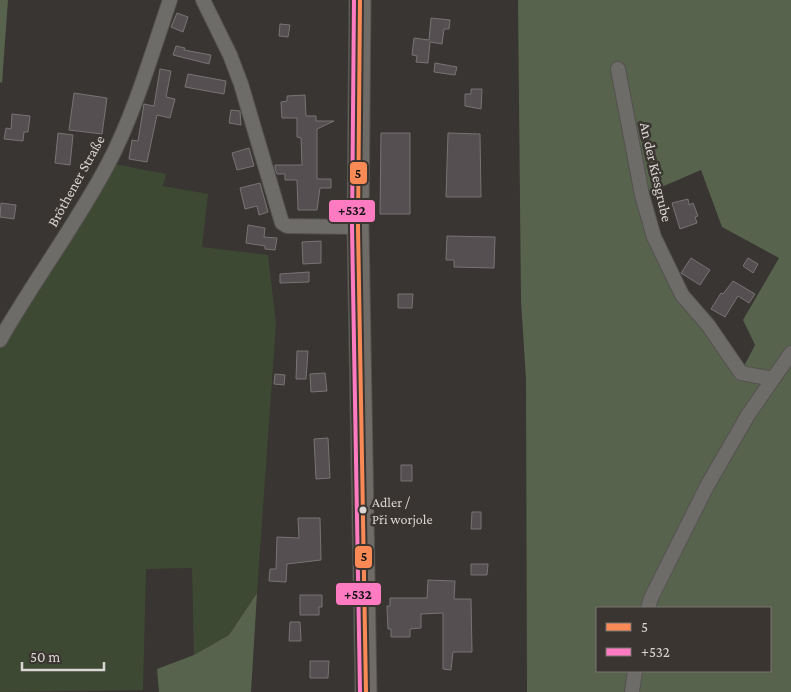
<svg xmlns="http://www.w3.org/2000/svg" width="791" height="692" viewBox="0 0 791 692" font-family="'Crimson Pro',serif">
  <rect width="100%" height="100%" fill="#383532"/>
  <path fill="#3e4934" d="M109,163L166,174L163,186L208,194L202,247L268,255L276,323L257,593L229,635L194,655L192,568L146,569L143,690L0,692V340Z"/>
  <path fill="#57634d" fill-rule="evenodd" d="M0,0H8L2,83L0,82Z
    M518,0H791V692H527L526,379L521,302ZM701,170L722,227L779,258L743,320L755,345L741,372L682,295L643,195ZM597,608H770V671H597Z
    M257,593L251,692H159L157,669L194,655L229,635Z"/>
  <path fill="#554f51" stroke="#777474" d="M177,13L188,17L183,32L171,27Z
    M431,18L450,20L449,29H444L442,44L430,42L428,63L416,62L417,56L412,55L414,38L429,40Z
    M280,24L290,25L288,37L279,36Z
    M176,46L185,48L184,50L211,55L209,64L173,55Z
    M435,63L457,67L455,75L434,72Z
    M160,69L171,71L166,97L175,99L170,118L157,115L147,162L129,159L132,140L138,141L144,104L154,106Z
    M188,74L226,81L224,94L185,87Z
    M471,89H482L481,109L465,106V94H471Z
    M74,93L107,98L102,134L69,130Z
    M305,95L306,116H316V121H334L317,129V179H331V188H320L317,210H298L297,180H285V174H277L275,169V165H302L301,138L297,137V118H282L281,102L287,101V96Z
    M231,110L240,111L241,125L229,123Z
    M12,114L30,116L28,132H24L23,141L4,139L6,128L11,129Z
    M58,133L73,135L70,165L55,163Z
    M381,133H410V214H380Z
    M448,133L480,134L481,197H446Z
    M249,148L254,166L237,170L232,153Z
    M260,183L268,212L259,215L257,206L245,209L240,188Z
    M688,199L689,205L693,203L698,216L695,217L697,223L680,229L672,203Z
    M1,203L16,205L14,219L0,217Z
    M248,225L265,228L264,237L277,238L275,250L265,249V246L246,243Z
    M447,236L495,237L494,268L454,267V260H446Z
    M321,241V263L303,264L302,242Z
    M691,258L710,270L700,285L681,273Z
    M748,258L758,264L753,273L743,266Z
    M309,272V282L280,283V274Z
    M733,281L755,294L749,303L738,296L725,317L711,309L721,293L723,294Z
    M398,294H413L412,308H398Z
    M297,351H308L306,379H296Z
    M325,373L327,391L311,392L310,374Z
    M275,374L285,375L284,385L274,384Z
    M328,438L330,478L316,479L314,439Z
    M401,465H412V481H401Z
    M472,512H481V529H471Z
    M298,518H320L321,560L287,564L286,582L269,581L270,569H276L277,537L299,538Z
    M471,564H488L487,575H471Z
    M428,580L455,581L454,599H471L472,652H453L451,670L443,669V613L421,614V628L410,629V637H391V629H388L387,606H390V598H427Z
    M300,595H322V607H319V615H300Z
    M290,622H300L301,641H289Z
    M310,661H329L328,678H310Z"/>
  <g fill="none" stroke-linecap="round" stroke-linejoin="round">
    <g stroke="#545250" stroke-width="16">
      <path id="street" d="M203,0L230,55L241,84L282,223L287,226L358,227
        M618,69L642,195L654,237L682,295L708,325L741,373L773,379
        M0,340C34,280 76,225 108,164C134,115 152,53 170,0
        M648,608L651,598L707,486L748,415L791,353
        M632,692L635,671"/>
    </g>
    <g stroke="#545250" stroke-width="23">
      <path id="primary" d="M360,0L358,227L366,692"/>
    </g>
    <use href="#street" stroke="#6e6c68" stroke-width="14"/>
    <use href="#primary" stroke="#6f6c68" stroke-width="21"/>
    <g stroke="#3a3530" stroke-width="8">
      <path id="bus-1" d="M360,0L358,227L366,692"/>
    </g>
    <g stroke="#3a3530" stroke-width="8">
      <path id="bus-2" d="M354,0L352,227L360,692"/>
    </g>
    <use href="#bus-1" stroke="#f98a56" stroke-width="4"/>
    <use href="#bus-2" stroke="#fe7ac1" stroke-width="4"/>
  </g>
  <circle fill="#d9d6d3" stroke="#3a3530" stroke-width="2" cx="363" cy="510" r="4.5"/>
  <g text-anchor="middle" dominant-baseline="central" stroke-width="5" stroke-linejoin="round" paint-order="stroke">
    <g font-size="14" fill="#d9d6d3" stroke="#3a3530" text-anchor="start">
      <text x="372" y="502">Adler /<tspan x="372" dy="17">Při worjole</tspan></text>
    </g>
    <g font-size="15" fill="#d9d6d3" stroke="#3a3530">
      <text transform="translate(656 172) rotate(77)">An der Kiesgrube</text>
      <text transform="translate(76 181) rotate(-61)">Bröthener Straße</text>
    </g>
  </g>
  <g stroke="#3a3530" stroke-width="2">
    <rect x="349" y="161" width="19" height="24" rx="5" fill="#f98a56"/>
    <rect x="328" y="199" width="48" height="24" rx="5" fill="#fe7ac1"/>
    <rect x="354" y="545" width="19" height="24" rx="5" fill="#f98a56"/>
    <rect x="335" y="582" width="47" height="24" rx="5" fill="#fe7ac1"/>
  </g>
  <g font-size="14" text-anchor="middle" font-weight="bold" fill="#111">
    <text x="358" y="178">5</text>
    <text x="352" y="215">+532</text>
    <text x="364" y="561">5</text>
    <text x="358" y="599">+532</text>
  </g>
  <rect x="596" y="607" width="175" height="65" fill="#3a3530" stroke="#7a7571"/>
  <rect x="606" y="623" width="25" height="8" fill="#f98a56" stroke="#7a7571"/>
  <text x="641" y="632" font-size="15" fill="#d9d6d3">5</text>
  <rect x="606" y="648" width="25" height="8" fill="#fe7ac1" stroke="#7a7571"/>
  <text x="641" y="657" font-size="15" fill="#d9d6d3">+532</text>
  <path d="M22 662v8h82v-8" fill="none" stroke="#d9d6d3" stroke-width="2.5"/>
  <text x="30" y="662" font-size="15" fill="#d9d6d3" stroke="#3a3530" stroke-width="4" paint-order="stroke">50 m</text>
</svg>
